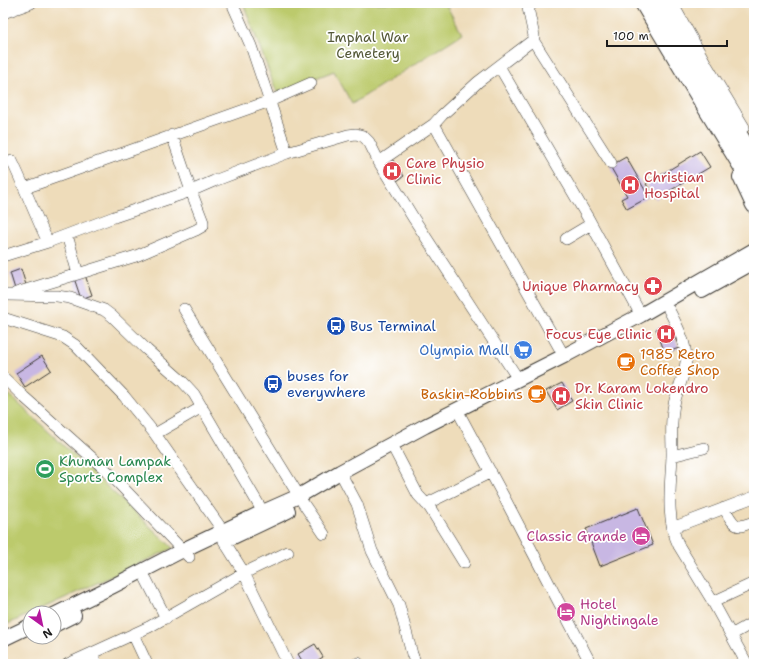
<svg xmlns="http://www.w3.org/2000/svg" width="757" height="667" viewBox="0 0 757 667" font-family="'Shantell Sans',sans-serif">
  <rect width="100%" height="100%" fill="#fff"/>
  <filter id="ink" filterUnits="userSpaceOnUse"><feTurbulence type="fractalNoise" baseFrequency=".025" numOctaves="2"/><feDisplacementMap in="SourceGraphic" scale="8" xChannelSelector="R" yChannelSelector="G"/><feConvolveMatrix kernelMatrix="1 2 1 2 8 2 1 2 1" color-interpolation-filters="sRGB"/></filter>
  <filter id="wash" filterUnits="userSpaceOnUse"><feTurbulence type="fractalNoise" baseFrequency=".012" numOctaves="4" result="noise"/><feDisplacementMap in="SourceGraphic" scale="16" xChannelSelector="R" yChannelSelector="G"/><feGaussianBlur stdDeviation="0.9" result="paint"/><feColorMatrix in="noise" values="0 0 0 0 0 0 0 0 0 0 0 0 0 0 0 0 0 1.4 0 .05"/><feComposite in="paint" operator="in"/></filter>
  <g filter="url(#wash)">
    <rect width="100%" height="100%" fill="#eedcba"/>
    <path fill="#bcca6c" stroke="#6c7344" d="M243,3H445L462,34L352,104L334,71L277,93Z
      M3,389L173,548L32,613H30V614L3,626Z"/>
    <g id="blocks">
      <path fill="#c8b7e3" d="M700,151L710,167L656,199L646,184Z
        M626,157L649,197L627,209L621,199L627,196L610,166Z
        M392,159L404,176L393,184L384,167Z
        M21,269L26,285L15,289L10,273Z
        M85,275L92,295L81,299L74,278Z
        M670,324L679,348L665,353L656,329Z
        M42,356L51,370L25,387L16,373Z
        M562,383L572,401L557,410L546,391Z
        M638,508L653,545L600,566L586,529Z
        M315,644L323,657L312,664H304L298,654Z"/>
    </g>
  </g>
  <g filter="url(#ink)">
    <use href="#blocks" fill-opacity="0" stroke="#3c3934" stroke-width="1"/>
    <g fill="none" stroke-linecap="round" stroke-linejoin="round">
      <g stroke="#3c3934" stroke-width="12">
        <path id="minor" d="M232,3L251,46L287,153
          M672,3L706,64L744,127
          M3,13L31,3
          M533,40L611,163
          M499,66L588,218L641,315
          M434,124L564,356
          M12,161C25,188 35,215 48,242
          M379,162L434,124L442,115L478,82L533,40L534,36L528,8L533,3
          M25,188L270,101L311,83
          M67,235L78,274
          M566,239L591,224
          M3,256L48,242L114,217L191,191L214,181L287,153L348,135L356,134L363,136L369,142L379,162L414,219L518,379
          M16,293L136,256L196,230L203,226V222L191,191L172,135
          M7,295L57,296L70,298L104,310L112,316L147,350L182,381L194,394L263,512
          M184,309L299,496
          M669,310C677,326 687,343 686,362C685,373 678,389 675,400C670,418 672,437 672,455C671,485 665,518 679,546L713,602L747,664
          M3,318L63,337L75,345L124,396L155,434L223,531
          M3,377L24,397L107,471L189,557
          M461,417L505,499L591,664
          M155,434L202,407
          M395,451L418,495L430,508L464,563
          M672,456L704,448
          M340,472L357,504L372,551L399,605L412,654L416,664
          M303,503L324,534
          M426,504L491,472
          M724,508C728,514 733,527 741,526C746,525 750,523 754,522
          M672,528L754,497
          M224,541L244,573L288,664
          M146,579L166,618
          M713,602L754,583
          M133,634L147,664
          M731,635L754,622
          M92,653L96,664
          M68,664L149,627L244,573L288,552
          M356,664L358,663"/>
      </g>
      <g stroke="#3c3934" stroke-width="16">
        <path id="major" d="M702,291L754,262
          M233,537L288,511
          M54,615L113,586L185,549L263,512L299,496L340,472L425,426L564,356L641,315L754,250
          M54,625L74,615
          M3,639L30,626"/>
      </g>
      <g stroke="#3c3934" stroke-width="18">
        <path id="highway" d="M643,3L699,97L754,187
          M658,3L754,159
          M741,177L754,205"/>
      </g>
      <use href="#minor" stroke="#fff" stroke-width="11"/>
      <use href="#major" stroke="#fff" stroke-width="14"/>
      <use href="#highway" stroke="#fff" stroke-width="16"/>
    </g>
  </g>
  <defs>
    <g id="hospital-disc" transform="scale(1)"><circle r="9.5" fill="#e0444e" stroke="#fff"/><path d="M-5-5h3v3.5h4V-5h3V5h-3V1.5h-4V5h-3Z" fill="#fff"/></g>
    <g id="pharmacy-disc" transform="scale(1)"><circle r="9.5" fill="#e0444e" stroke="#fff"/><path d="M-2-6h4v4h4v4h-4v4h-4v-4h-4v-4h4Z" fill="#fff"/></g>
    <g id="bus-disc" transform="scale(1)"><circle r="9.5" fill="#1a4fb4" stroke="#fff"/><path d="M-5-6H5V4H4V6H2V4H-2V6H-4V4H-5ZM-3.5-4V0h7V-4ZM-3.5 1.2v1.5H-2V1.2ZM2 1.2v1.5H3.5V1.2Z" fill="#fff"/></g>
    <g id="supermarket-disc" transform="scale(1)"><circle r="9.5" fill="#3f7fe0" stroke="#fff"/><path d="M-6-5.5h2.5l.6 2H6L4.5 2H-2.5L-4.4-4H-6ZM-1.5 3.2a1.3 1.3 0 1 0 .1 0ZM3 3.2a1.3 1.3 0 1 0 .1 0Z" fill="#fff"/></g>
    <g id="cafe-disc" transform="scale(1)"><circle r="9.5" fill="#e8710a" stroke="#fff"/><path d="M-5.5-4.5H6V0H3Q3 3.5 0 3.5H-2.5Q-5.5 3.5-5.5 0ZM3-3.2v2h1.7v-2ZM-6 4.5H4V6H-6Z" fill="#fff"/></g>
    <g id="stadium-disc" transform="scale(1)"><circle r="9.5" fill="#2e9e5b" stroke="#fff"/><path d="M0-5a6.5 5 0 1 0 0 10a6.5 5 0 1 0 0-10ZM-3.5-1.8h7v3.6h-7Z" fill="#fff"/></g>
    <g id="hotel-disc" transform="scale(1)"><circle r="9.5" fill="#d1479c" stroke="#fff"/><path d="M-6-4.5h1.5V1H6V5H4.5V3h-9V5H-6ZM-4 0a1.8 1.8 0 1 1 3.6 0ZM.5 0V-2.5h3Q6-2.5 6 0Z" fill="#fff"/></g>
  </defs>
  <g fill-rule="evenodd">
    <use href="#hospital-disc" x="392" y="171"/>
    <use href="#hospital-disc" x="630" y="185"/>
    <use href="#pharmacy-disc" x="653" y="286"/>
    <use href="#bus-disc" x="336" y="326"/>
    <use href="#hospital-disc" x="666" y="334"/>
    <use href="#supermarket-disc" x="523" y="350"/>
    <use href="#cafe-disc" x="626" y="362"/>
    <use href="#bus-disc" x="273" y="384"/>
    <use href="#cafe-disc" x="537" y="394"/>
    <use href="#hospital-disc" x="561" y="396"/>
    <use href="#stadium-disc" x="45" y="469"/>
    <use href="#hotel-disc" x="641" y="536"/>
    <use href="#hotel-disc" x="566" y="612"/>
  </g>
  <g text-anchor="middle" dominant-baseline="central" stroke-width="3.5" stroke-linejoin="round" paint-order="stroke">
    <g font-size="14" fill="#545938" stroke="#fff">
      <text x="368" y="37">Imphal War<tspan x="368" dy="16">Cemetery</tspan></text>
    </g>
    <g font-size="14" fill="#be3a42" stroke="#fff" text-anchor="start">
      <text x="406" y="163">Care Physio<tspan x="406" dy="16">Clinic</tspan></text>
      <text x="644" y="177">Christian<tspan x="644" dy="16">Hospital</tspan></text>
      <text x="639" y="286" text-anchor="end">Unique Pharmacy</text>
      <text x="652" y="334" text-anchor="end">Focus Eye Clinic</text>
      <text x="575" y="388">Dr. Karam Lokendro<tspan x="575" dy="16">Skin Clinic</tspan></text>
    </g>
    <g font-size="14" fill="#164399" stroke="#fff" text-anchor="start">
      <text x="350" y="326">Bus Terminal</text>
      <text x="287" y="376">buses for<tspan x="287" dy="16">everywhere</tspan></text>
    </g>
    <g font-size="14" fill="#366cbe" stroke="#fff" text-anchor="end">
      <text x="509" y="350">Olympia Mall</text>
    </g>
    <g font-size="14" fill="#c56008" stroke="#fff" text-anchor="start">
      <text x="640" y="354">1985 Retro<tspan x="640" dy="16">Coffee Shop</tspan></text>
      <text x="523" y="394" text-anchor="end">Baskin-Robbins</text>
    </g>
    <g font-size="14" fill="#27864d" stroke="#fff" text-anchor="start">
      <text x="59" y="461">Khuman Lampak<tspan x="59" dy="16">Sports Complex</tspan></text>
    </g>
    <g font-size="14" fill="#b23c85" stroke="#fff" text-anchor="end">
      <text x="627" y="536">Classic Grande</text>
      <text x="580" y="604" text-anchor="start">Hotel<tspan x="580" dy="16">Nightingale</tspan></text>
    </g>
  </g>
  <rect width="757" height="667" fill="none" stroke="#fff" stroke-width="16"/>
  <g transform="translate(42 625) rotate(147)"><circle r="19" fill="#ffffff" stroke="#a4a4a4"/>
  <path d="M0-3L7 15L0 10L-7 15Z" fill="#b5179e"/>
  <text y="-6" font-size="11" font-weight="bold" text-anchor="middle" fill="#1c1c1c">N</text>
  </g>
  <path d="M607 40v6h120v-6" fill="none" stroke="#1c1c1c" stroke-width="2"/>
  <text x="613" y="40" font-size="12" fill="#1c1c1c" stroke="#ffffff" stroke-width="3" paint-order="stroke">100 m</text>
</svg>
